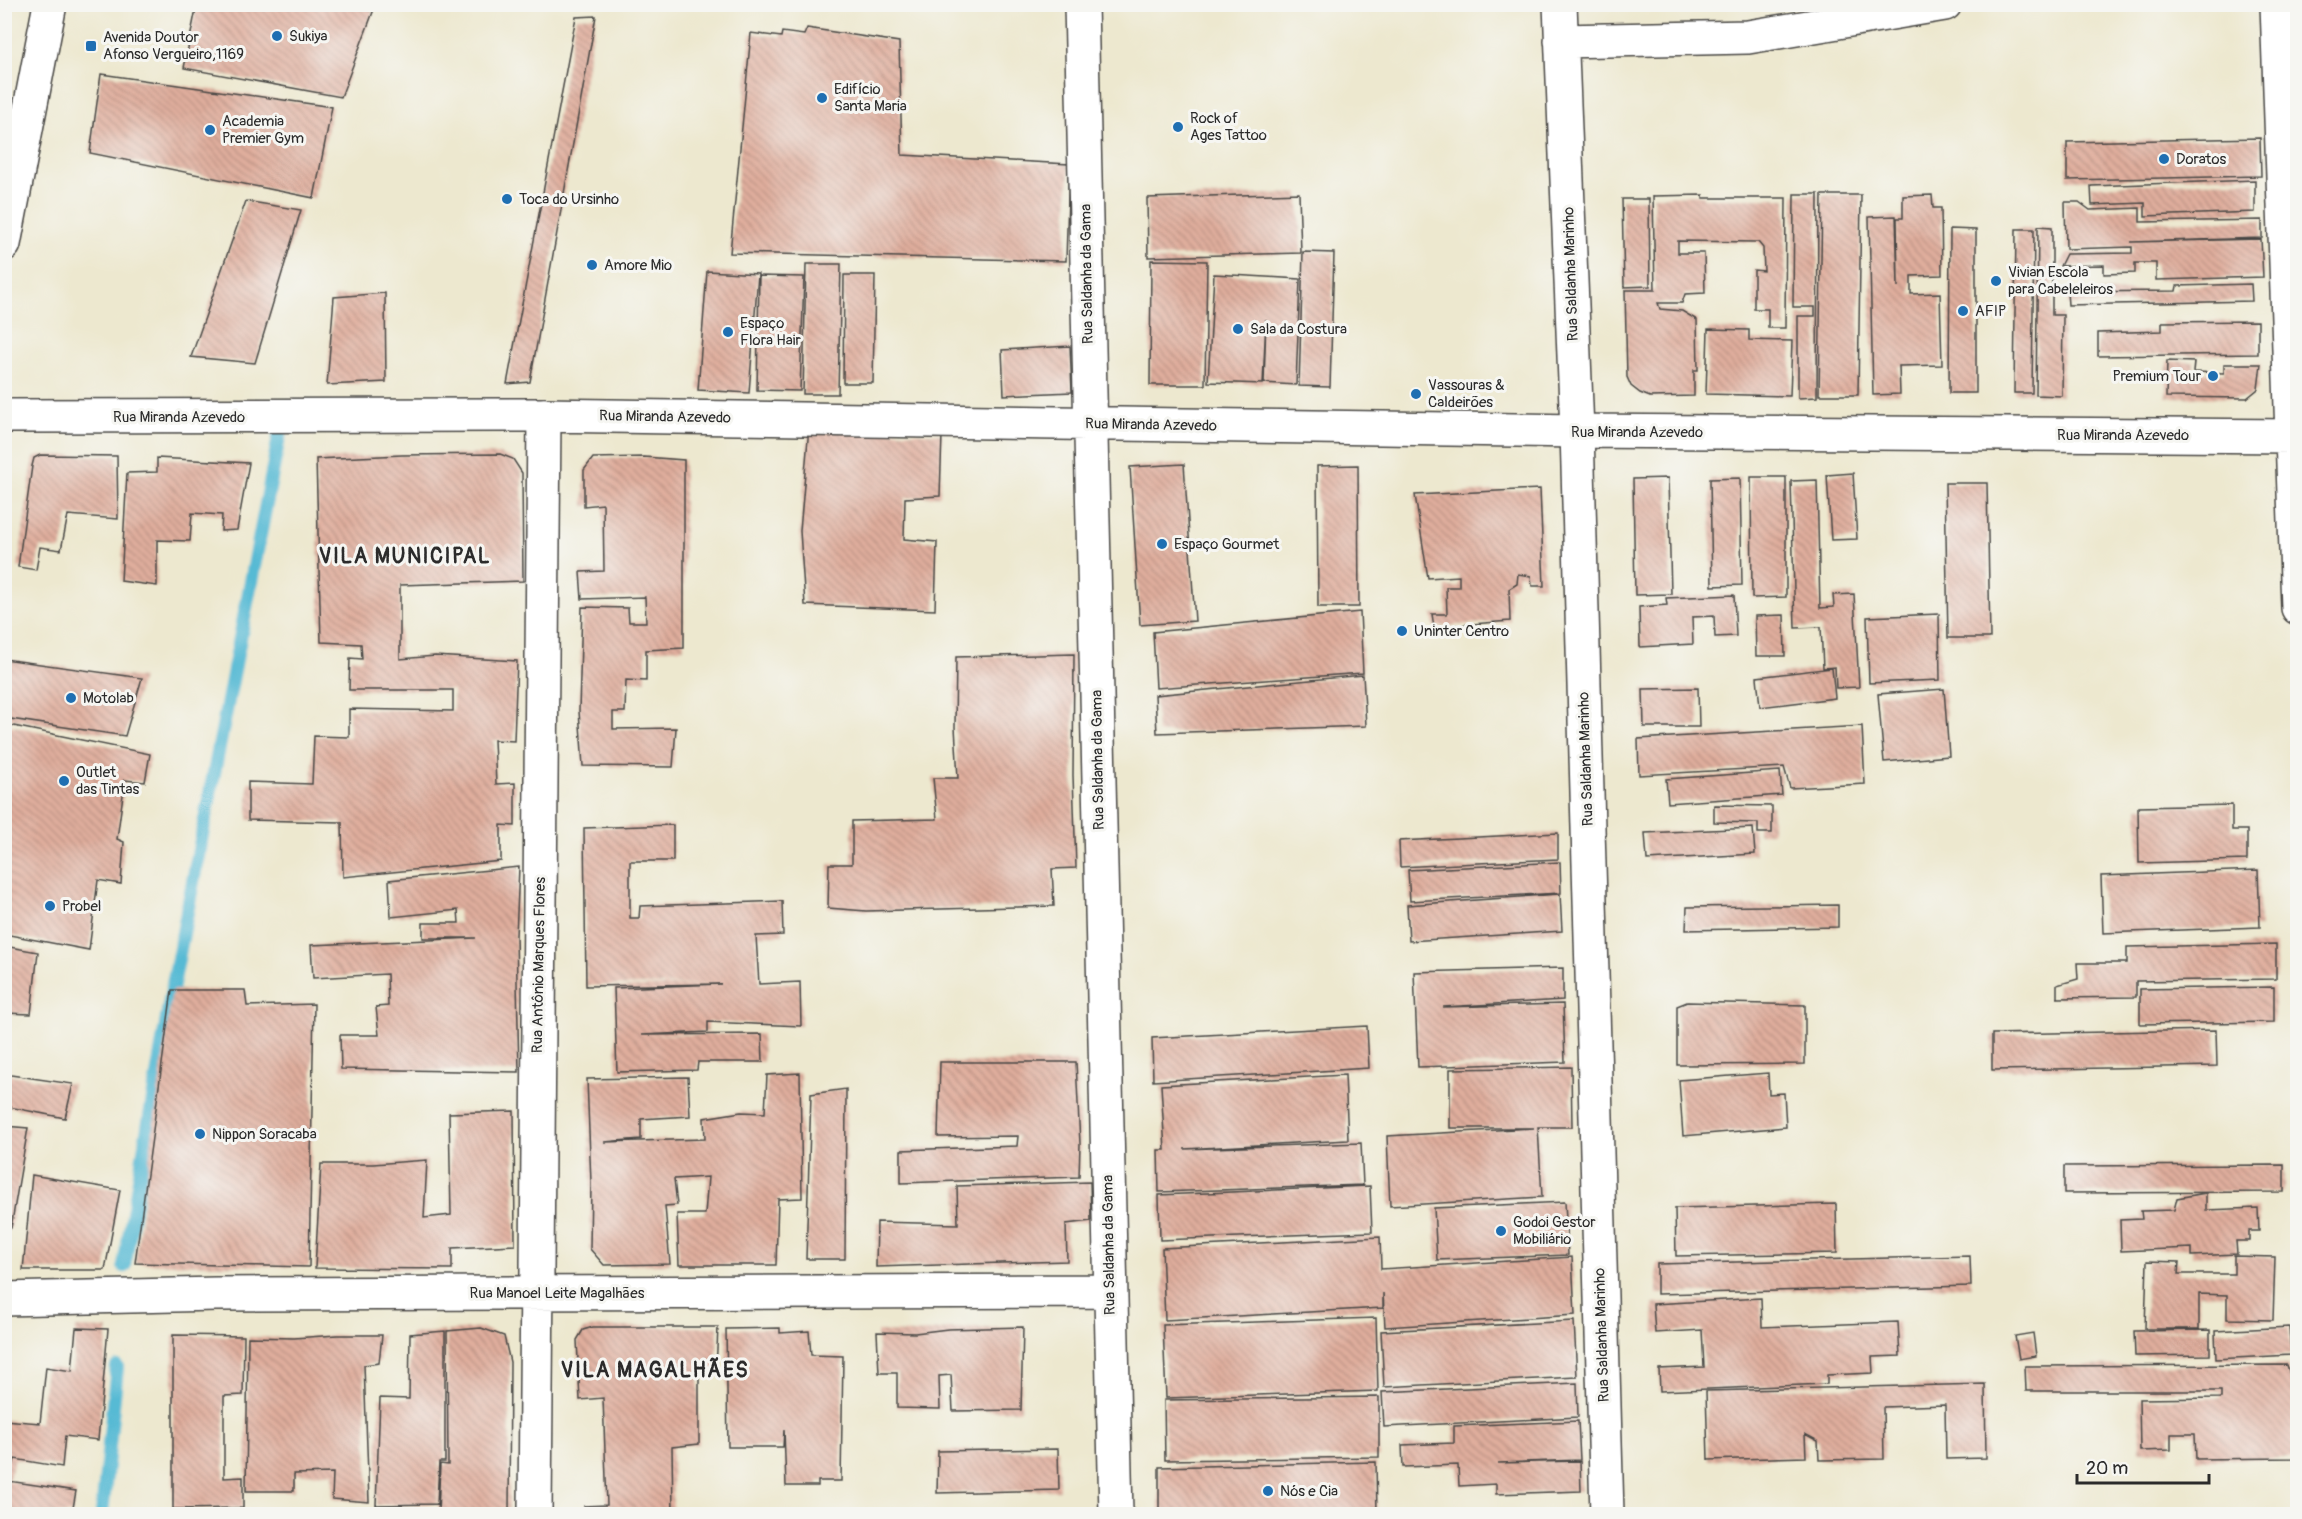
<svg xmlns="http://www.w3.org/2000/svg" width="2302" height="1519" viewBox="0 0 2302 1519" font-family="Pangolin,sans-serif">
  <defs>
    <pattern id="building-back-hatch" width="6" height="6" patternUnits="userSpaceOnUse" patternTransform="scale(1.5)"><rect width="6" height="6" fill="#e0ae9d"/><path d="M-1 5l2 2M0 0l6 6M5-1l2 2" fill="none" stroke="#b68e80"/></pattern>
  </defs>
  <rect width="100%" height="100%" fill="#f6f6f2"/>
  <filter id="ink" filterUnits="userSpaceOnUse"><feTurbulence type="fractalNoise" baseFrequency=".0167" numOctaves="2"/><feDisplacementMap in="SourceGraphic" scale="12" xChannelSelector="R" yChannelSelector="G"/><feConvolveMatrix kernelMatrix="1 2 1 2 8 2 1 2 1" color-interpolation-filters="sRGB"/></filter>
  <filter id="wash" filterUnits="userSpaceOnUse"><feTurbulence type="fractalNoise" baseFrequency=".008" numOctaves="4" result="noise"/><feDisplacementMap in="SourceGraphic" scale="24" xChannelSelector="R" yChannelSelector="G"/><feGaussianBlur stdDeviation="1.35" result="paint"/><feColorMatrix in="noise" values="0 0 0 0 0 0 0 0 0 0 0 0 0 0 0 0 0 1.4 0 .05"/><feComposite in="paint" operator="in"/></filter>
  <g filter="url(#wash)">
    <rect width="100%" height="100%" fill="#ede8cf"/>
    <g fill="none" stroke-linecap="round" stroke-linejoin="round">
      <path stroke="#56bad4" stroke-width="14" d="M124,1266L172,990L280,432
        M102,1514L117,1367"/>
    </g>
    <g id="blocks">
      <path fill="url(#building-back-hatch)" d="M197,4H376L341,97L184,68Z
        M596,16L530,382L507,384L576,17Z
        M807,28L899,42L902,155L1069,164L1066,261L730,253L751,33L781,37L782,32L804,35Z
        M101,74L332,107L314,198L90,153Z
        M2260,138L2261,176L2067,180V142Z
        M2255,180V212L2145,216V203L2092,205L2091,186Z
        M1299,193L1301,253L1148,257L1147,198Z
        M1794,194H1818L1817,397L1798,398V316H1815V307H1793Z
        M1703,195V198H1786L1785,328H1768V309H1754V270L1764,271L1763,248L1758,242L1678,241V253H1704L1705,293L1685,294L1682,303H1658L1660,309L1682,311L1697,320L1698,370H1694V396L1650,397L1640,393L1631,386L1627,377L1625,290H1655L1653,196Z
        M1822,195H1861L1858,395H1819Z
        M1932,195L1933,208H1941L1942,275L1911,276V294L1940,293L1942,365L1899,366L1900,394L1873,395L1869,217L1896,216L1898,287L1897,218H1903V196Z
        M1622,199H1649L1650,286L1624,287Z
        M246,201L301,210L255,363L191,357Z
        M2065,202H2079L2090,210L2140,208V222L2262,220V238L2131,242L2261,239L2263,277L2156,280V263H2135V273L2104,274V265L2060,266L2066,254L2132,253V247L2066,249Z
        M2038,226L2052,227V315H2063L2062,396L2036,395Z
        M1950,229L1976,230V393H1949Z
        M2016,229H2034L2032,393H2014Z
        M1303,252L1334,253L1330,387L1299,386Z
        M1151,260L1207,261L1205,385H1150Z
        M806,264H841L838,394H803Z
        M707,271L758,274L749,393L698,390Z
        M1214,274L1300,279L1296,385L1264,383L1266,319L1263,384L1208,382Z
        M844,275H875L873,383H843Z
        M759,276L804,277L800,391L757,390Z
        M2251,284L2252,301L2068,305L2067,292L2176,291L2177,286Z
        M385,293L386,382L327,385L334,297Z
        M2258,321V354L2098,356V333L2162,331V322Z
        M1708,329L1749,330V340L1792,341L1790,396L1706,394Z
        M1070,346L1072,392L1004,395L1002,350Z
        M2167,361L2194,362L2193,372L2224,373V364H2261L2258,389L2247,398L2166,397Z
        M809,427L942,434L940,496L905,498L904,539L937,542L935,610L805,605L800,531Z
        M500,454L513,459L522,473L523,581L400,585V659L435,656L517,661L514,741L494,740L496,784L515,783V826L501,825V861L343,877L342,822L248,820V782L312,784L314,736L349,737V709L453,711V690H349L350,658L362,659L361,644L321,642L316,459L402,455Z
        M40,455L117,456L118,519L68,515L61,550L40,547L36,570L18,567L32,466L34,458Z
        M644,457L684,460V648L646,650V681L626,680L625,712H613V729L676,728L673,767L583,766L579,711L582,607L628,608L629,622H646L645,597L582,599L580,572L604,571L603,504L584,506V470L593,458Z
        M157,458L249,463L237,530L221,531L222,515L192,513L190,541L157,540V586L121,581L127,473L157,472Z
        M1184,464L1195,621L1140,625L1130,467Z
        M1358,465L1359,607H1318L1317,466Z
        M1853,473L1857,539L1831,540L1827,475Z
        M1751,477H1786V597L1752,598Z
        M1668,478L1671,594L1635,595L1633,479Z
        M1740,478L1742,585L1712,586L1710,479Z
        M1817,480L1820,608L1834,607L1833,595L1854,594L1859,687L1836,688L1835,667L1823,668L1821,627L1795,628L1791,481Z
        M1945,483H1987L1990,638H1948Z
        M1540,489L1544,586H1532L1531,576L1518,574L1517,584L1509,589L1510,621L1434,627L1432,614H1447L1446,587H1459V576L1428,578L1415,495Z
        M1734,595L1736,636L1715,637L1714,616L1692,617L1693,644L1640,647L1639,607L1667,605L1666,598Z
        M1360,612L1363,673L1156,688L1153,632Z
        M1939,614L1940,680L1869,683L1867,617Z
        M1784,615L1785,656H1756L1755,616Z
        M1074,654L1073,775L1076,868L1052,869L1054,906L866,911L828,908L829,864H852V821L937,819L933,778H958L955,727L956,657Z
        M4,659L142,678L125,736L4,718Z
        M1832,668L1835,698L1760,707L1757,677Z
        M1363,675L1366,726L1157,733L1155,695Z
        M1698,688L1699,727H1644L1643,689Z
        M1944,689L1949,756L1884,762L1878,694Z
        M4,724L150,754L145,782L125,780L117,839L124,842L121,884L98,880L89,950L4,934Z
        M1862,726L1865,784L1790,788L1784,767L1639,775L1638,739Z
        M1780,771L1782,795L1668,803L1666,779Z
        M1714,805L1772,806V833H1758V823L1714,822Z
        M2232,805V830H2247V860L2139,863L2138,807Z
        M673,825V861H630V918H639L640,906L782,901L783,935L756,936L759,984L800,982L801,1026L708,1022V1032L642,1035L762,1034L763,1062H698L697,1070L617,1072L614,988L721,984L586,986L584,828Z
        M1753,828L1755,854L1647,860L1645,833Z
        M1558,833V859L1400,867L1399,841Z
        M1560,862L1561,893L1410,901L1408,870Z
        M519,867L516,936L519,1072L341,1069L340,1035H379L376,1007L388,1006L387,974L313,978L311,945L476,938H423V923H459L458,910L391,917L389,880Z
        M2258,870L2260,927L2103,933L2101,876Z
        M1560,894L1562,931L1409,941L1407,905Z
        M1838,905V927L1686,930L1687,907Z
        M2276,944V979L2136,981V997L2057,998V985L2078,979L2077,963H2127V947Z
        M4,946L38,952L31,1014L4,1013Z
        M1563,968V1000L1443,1007L1563,1004L1565,1062L1418,1067L1414,972Z
        M2274,987V1022L2140,1024V989Z
        M172,990H245L247,1006L314,1004L309,1267L135,1263Z
        M1687,1002L1805,1005V1064L1677,1065V1006Z
        M1367,1026L1369,1068L1153,1081L1152,1038Z
        M2216,1030L2217,1066L1992,1070V1034Z
        M940,1062H1076L1080,1144L1079,1177L901,1183V1150L1017,1146L1018,1136L938,1137Z
        M1571,1067L1572,1127H1538L1542,1197L1390,1206L1387,1136L1534,1128H1450V1069Z
        M800,1073L802,1198L778,1199L776,1265H679L677,1214H705L708,1177L674,1179L677,1205L665,1206L670,1264L604,1265L590,1249L591,1183L587,1079L688,1077L690,1116L641,1119V1139L604,1142L705,1139L704,1118L741,1112L765,1113L767,1075Z
        M1768,1073L1769,1094L1784,1093L1786,1127L1683,1136L1679,1080Z
        M4,1074L73,1084L65,1118L4,1106Z
        M1345,1075L1348,1140L1184,1149L1361,1143L1363,1185L1159,1192L1158,1150H1165L1161,1085Z
        M846,1089L845,1259H806L811,1094Z
        M514,1111L515,1245L452,1248V1269L315,1268L321,1164H373L427,1160L424,1218L451,1215L449,1113Z
        M4,1126L28,1128L11,1228L4,1227Z
        M2284,1165V1192L2064,1193V1166Z
        M32,1175L120,1190L105,1270H23Z
        M1090,1182L1091,1221L1066,1224L1067,1261L876,1267L877,1222L958,1224L957,1186Z
        M1370,1186L1372,1232L1160,1240L1159,1195Z
        M2206,1193V1210L2258,1208L2259,1231H2249V1241H2236L2237,1254L2192,1256V1248L2121,1251L2120,1220L2142,1219L2141,1211L2174,1210L2177,1198Z
        M1565,1202L1568,1255L1437,1260L1434,1208Z
        M1836,1204L1837,1253L1676,1256L1675,1208Z
        M1380,1237L1381,1269L1572,1257L1575,1315L1385,1327L1383,1293V1308L1165,1320L1162,1248Z
        M1970,1256L1971,1286L1657,1294V1264Z
        M2234,1256L2275,1257L2273,1320L2227,1319V1295L2199,1294V1329H2145L2147,1261L2179,1262L2178,1274H2234Z
        M1761,1298L1762,1327L1898,1322L1900,1356L1872,1357L1873,1373L1827,1375V1384L1660,1391L1659,1369L1704,1367L1702,1330L1655,1333L1653,1304Z
        M1376,1318L1378,1391L1166,1398L1163,1325Z
        M1574,1321L1577,1377L1384,1387L1381,1331Z
        M593,1327H718L716,1371H699V1444L672,1447L673,1514H584V1506L607,1505L603,1398L580,1400L577,1340L583,1330Z
        M1023,1327L1021,1410L953,1411L951,1375L939,1376L940,1409L897,1408V1373H879L877,1332L915,1333L948,1329Z
        M2289,1327L2291,1355L2216,1359L2215,1331Z
        M76,1328L108,1329L98,1440L65,1436L62,1467L15,1459L8,1481L76,1491L72,1514H4V1420L40,1423L46,1367L72,1371Z
        M481,1328L504,1336L510,1362L509,1514H438L440,1464L448,1465L447,1331Z
        M780,1328V1333L809,1331L811,1355L843,1356L841,1481H818V1486H786L784,1429L783,1447H728L726,1329Z
        M2210,1330V1355L2135,1356L2134,1331Z
        M445,1331V1462H439L437,1504L376,1505L380,1398L409,1399L410,1334Z
        M2033,1333L2036,1356L2019,1359L2015,1336Z
        M173,1335L244,1336L243,1395L224,1396V1478L243,1477V1508L173,1509Z
        M337,1335H382L379,1363L364,1365L369,1502L332,1499L333,1473L294,1474V1491H246L248,1337L294,1338Z
        M2287,1365L2295,1391H2293L2294,1458L2196,1459L2195,1434H2171V1450L2140,1451L2139,1399L2221,1398V1391H2026L2025,1366Z
        M1577,1383L1578,1417L1384,1427L1382,1392Z
        M1985,1384L1986,1458L1946,1459L1945,1405L1883,1407L1884,1459L1819,1460L1818,1441L1805,1434L1806,1457L1708,1460L1706,1391Z
        M1379,1397V1457L1165,1460L1164,1400Z
        M1578,1421L1580,1460L1498,1463L1580,1461L1581,1491L1496,1494V1484L1459,1486L1458,1465L1403,1467L1402,1445L1454,1443V1426Z
        M1058,1449L1059,1490L937,1493L938,1451Z
        M1376,1462L1377,1514H1159V1467Z"/>
    </g>
  </g>
  <g filter="url(#ink)">
    <use href="#blocks" fill-opacity="0" stroke="#484744" stroke-width="1.5"/>
    <g fill="none" stroke-linecap="round" stroke-linejoin="round">
      <g stroke="#484744" stroke-width="36">
        <path id="minor" d="M1081,4L1116,1514
          M1560,4L1577,431L1607,1514
          M2277,4L2298,608
          M1561,41L1748,37L1945,4
          M4,416L544,415L1577,431L2298,436
          M4,1299L216,1294L1110,1291
          M535,1514L544,415"/>
      </g>
      <g stroke="#484744" stroke-width="36">
        <path id="major" d="M4,244L50,4"/>
      </g>
      <use href="#minor" stroke="#fff" stroke-width="33"/>
      <use href="#major" stroke="#fff" stroke-width="33"/>
    </g>
  </g>
  <g fill="#1f6fb2" stroke="#f6f6f2" stroke-width="2">
    <circle cx="277" cy="36" r="6"/>
    <rect x="85" y="40" width="12" height="12" rx="3"/>
    <circle cx="822" cy="98" r="6"/>
    <circle cx="1178" cy="127" r="6"/>
    <circle cx="210" cy="130" r="6"/>
    <circle cx="2164" cy="159" r="6"/>
    <circle cx="507" cy="199" r="6"/>
    <circle cx="592" cy="265" r="6"/>
    <circle cx="1996" cy="281" r="6"/>
    <circle cx="1963" cy="311" r="6"/>
    <circle cx="1238" cy="329" r="6"/>
    <circle cx="728" cy="332" r="6"/>
    <circle cx="2213" cy="376" r="6"/>
    <circle cx="1416" cy="394" r="6"/>
    <circle cx="1162" cy="544" r="6"/>
    <circle cx="1402" cy="631" r="6"/>
    <circle cx="71" cy="698" r="6"/>
    <circle cx="64" cy="781" r="6"/>
    <circle cx="50" cy="906" r="6"/>
    <circle cx="200" cy="1134" r="6"/>
    <circle cx="1501" cy="1231" r="6"/>
    <circle cx="1268" cy="1491" r="6"/>
  </g>
  <g text-anchor="middle" dominant-baseline="central" stroke-width="6" stroke-linejoin="round" paint-order="stroke">
    <g font-size="15" fill="#2b2b2b" stroke="#f6f6f2" text-anchor="start">
      <text x="289" y="36">Sukiya</text>
      <text x="103" y="37">Avenida Doutor<tspan x="103" dy="17">Afonso Vergueiro,1169</tspan></text>
      <text x="834" y="89">Edifício<tspan x="834" dy="17">Santa Maria</tspan></text>
      <text x="1190" y="118">Rock of<tspan x="1190" dy="17">Ages Tattoo</tspan></text>
      <text x="222" y="121">Academia<tspan x="222" dy="17">Premier Gym</tspan></text>
      <text x="2176" y="159">Doratos</text>
      <text x="519" y="199">Toca do Ursinho</text>
      <text x="604" y="265">Amore Mio</text>
      <text x="2008" y="272">Vivian Escola<tspan x="2008" dy="17">para Cabeleleiros</tspan></text>
      <text x="1975" y="311">AFIP</text>
      <text x="740" y="323">Espaço<tspan x="740" dy="17">Flora Hair</tspan></text>
      <text x="1250" y="329">Sala da Costura</text>
      <text x="2201" y="376" text-anchor="end">Premium Tour</text>
      <text x="1428" y="385">Vassouras &amp;<tspan x="1428" dy="17">Caldeirões</tspan></text>
      <text x="1174" y="544">Espaço Gourmet</text>
      <text x="1414" y="631">Uninter Centro</text>
      <text x="83" y="698">Motolab</text>
      <text x="76" y="772">Outlet<tspan x="76" dy="17">das Tintas</tspan></text>
      <text x="62" y="906">Probel</text>
      <text x="212" y="1134">Nippon Soracaba</text>
      <text x="1513" y="1222">Godoi Gestor<tspan x="1513" dy="17">Mobiliário</tspan></text>
      <text x="1280" y="1491">Nós e Cia</text>
    </g>
    <g font-size="15" fill="#2b2b2b" stroke="#f6f6f2">
      <text transform="translate(1087 274) rotate(-91)">Rua Saldanha da Gama</text>
      <text transform="translate(1571 274) rotate(-92)">Rua Saldanha Marinho</text>
      <text x="179" y="417">Rua Miranda Azevedo</text>
      <text transform="translate(665 417) rotate(1)">Rua Miranda Azevedo</text>
      <text transform="translate(1151 425) rotate(1)">Rua Miranda Azevedo</text>
      <text x="1637" y="432">Rua Miranda Azevedo</text>
      <text x="2123" y="435">Rua Miranda Azevedo</text>
      <text transform="translate(1586 759) rotate(-92)">Rua Saldanha Marinho</text>
      <text transform="translate(1098 760) rotate(-91)">Rua Saldanha da Gama</text>
      <text transform="translate(539 965) rotate(-89)">Rua Antônio Marques Flores</text>
      <text transform="translate(1109 1245) rotate(-91)">Rua Saldanha da Gama</text>
      <text x="557" y="1293">Rua Manoel Leite Magalhães</text>
      <text transform="translate(1602 1335) rotate(-92)">Rua Saldanha Marinho</text>
    </g>
    <g font-size="21" font-weight="bold" letter-spacing="1.5" fill="#2b2b2b" stroke="#f6f6f2">
      <text x="405" y="556">VILA MUNICIPAL</text>
      <text x="655" y="1370">VILA MAGALHÃES</text>
    </g>
  </g>
  <rect width="2302" height="1519" fill="none" stroke="#f6f6f2" stroke-width="24"/>
  <path d="M2077 1474v9h132v-9" fill="none" stroke="#2b2b2b" stroke-width="3"/>
  <text x="2086" y="1474" font-size="18" fill="#2b2b2b" stroke="#f6f6f2" stroke-width="4.5" paint-order="stroke">20 m</text>
</svg>
